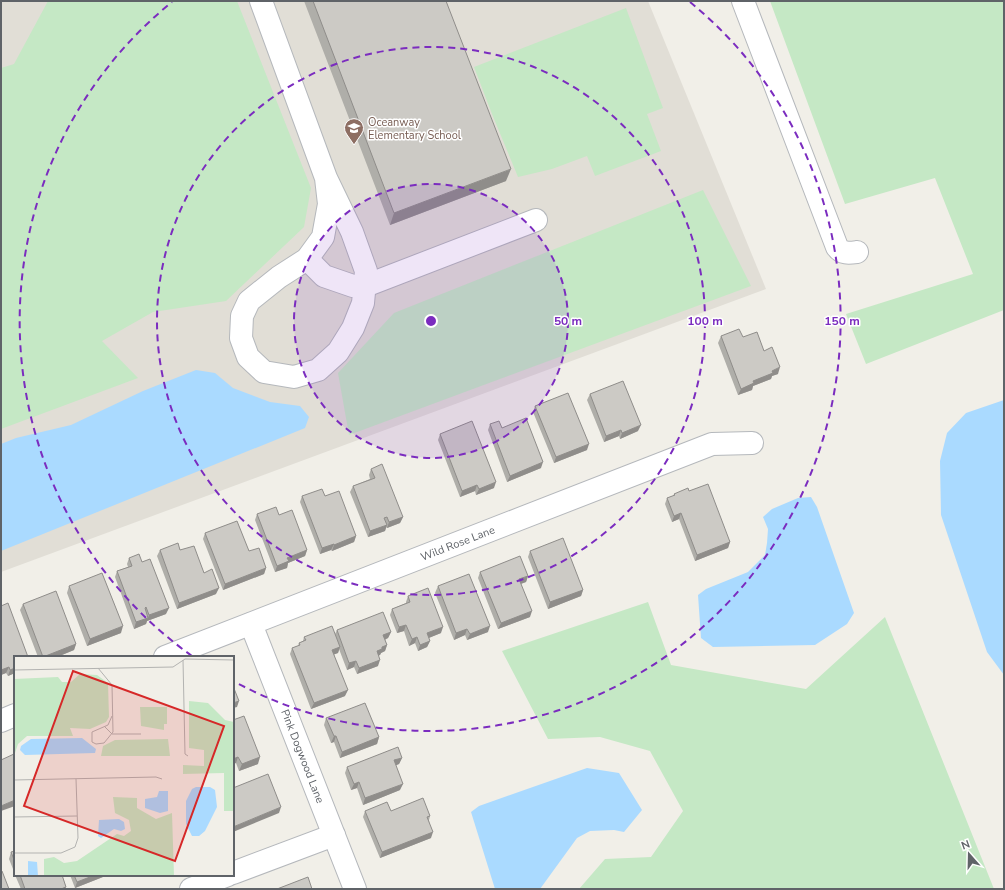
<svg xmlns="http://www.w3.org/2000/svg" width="1005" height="890" viewBox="0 0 1005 890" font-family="'Nunito Sans',sans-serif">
  <rect width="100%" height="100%" fill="#f1efe8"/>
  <path fill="#e1ded6" d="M1,1H648L766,289L1,572Z"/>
  <path fill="#c5e8c5" d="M48,1H237L311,188L304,227L226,301L153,312L102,341L138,378L1,429V68L14,64Z
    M770,1H1004V310L866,364L846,314L973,274L935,178L845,204Z
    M626,8L663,108L647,114L661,151L595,176L587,156L552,169L518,177L492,114L474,67Z
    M703,190L751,286L349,435L338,373L394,313Z
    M648,602L671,665L806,689L885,617L994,889H579L605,859L651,857L683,811L650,751L600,737L548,739L502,651Z"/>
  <path fill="#aadaff" d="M196,370L215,373L233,388L270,402L300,406L309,417L305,428L1,551V444L16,438L71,425L143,391Z
    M1004,400V675L987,652L941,515L940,461L947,433L966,413Z
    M811,497L817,507L854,613L847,624L815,645L713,647L701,638L698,595L706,589L748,572L765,555L767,543L768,529L763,517L772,509L798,498Z
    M587,768L619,773L642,810L624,832L614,830L590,831L577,838L540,889H495L471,812L479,806Z"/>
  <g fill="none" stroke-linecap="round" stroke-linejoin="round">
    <g stroke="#b5b8bc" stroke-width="24">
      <g id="minor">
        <path d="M261,1L326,178L352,232L366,271L363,303L353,328L338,352L318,370L294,377L264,372L248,357L241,338L242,316L249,301L279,277L307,259L323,237L329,204L326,178"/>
        <path d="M743,1L837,247C842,254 849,253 857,252"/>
        <path d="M307,259L324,276L353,286H365L536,220"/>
        <path id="s1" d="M251,624L355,889"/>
        <path id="s2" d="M165,657L712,444L752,443"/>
        <path d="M1,721L15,715"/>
        <path d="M233,873L334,835"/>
        <path d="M191,889L228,875"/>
      </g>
    </g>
    <use href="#minor" stroke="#fff" stroke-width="22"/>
  </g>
  <path fill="#afaea9" d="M304,1H446L506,181L390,225Z
    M721,336L743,337L764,351L778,374L772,376L771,379L753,386L752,390L738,395L718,343Z
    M590,394L638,431L620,439L619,436L604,442L587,400Z
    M535,406L587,450L554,463L533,412Z
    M490,424L502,428L541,468L507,482L488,430Z
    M440,434L494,488L476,495L475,491L460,497L438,440Z
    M371,469L403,517L400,523L387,528L386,527L385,531L368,537L350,492L353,486L370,479L369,475Z
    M689,491L730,542L728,548L695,561L679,519L672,522L665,504L667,498L673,496L674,494Z
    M302,496H325L356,536L354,542L332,551L331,550L320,554L300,502Z
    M257,514L279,515L307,550L305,556L288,563L287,568L275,572L255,520Z
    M205,533L249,551L266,568L264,574L223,590L203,539Z
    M160,550H180L204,573L216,594L177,609L157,556Z
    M530,551L583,590L581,596L548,609L528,557Z
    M129,558L142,562L166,614L147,621L146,624L134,629L115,577L117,571L128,567L127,564Z
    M480,572L528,576L526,582L521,584L530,617L498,629L478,578Z
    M69,586L121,633L87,646L67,593Z
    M438,586L488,632L467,640L465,635L454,640L435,593Z
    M408,596L441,633L428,638L430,641L427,647L418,651L415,643L409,646L404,631L397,633L390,615L392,609L406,603V602Z
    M23,604L76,644L74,650L57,657H38L20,610Z
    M1,606L15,657V673L8,676L6,673L1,675Z
    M337,630L391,632L388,638L385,640L387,645L385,651L381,653L380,655L378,656V666L357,674L354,667L347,670L339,649L338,653L334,654L345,696L311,709L290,654L292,648L298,646L299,643L303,641L304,637L335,634Z
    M326,718L379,737L377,744L340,758L334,742L331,743L324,725Z
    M233,720L258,764L239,771L236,763L233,764Z
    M402,758L399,764L396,765L400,790L363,805L357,788L351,790L345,773L347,767Z
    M365,811H391L430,816L429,820L431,838L380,858L363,817Z
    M15,851V874L9,859L11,852Z
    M15,875H62L66,887L65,889H21Z
    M70,875H108L75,888Z"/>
  <path fill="#8f8d8a" d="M511,169L506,181L390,225L394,213Z
    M780,367L778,374L772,376L771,379L753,386L752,390L738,395L741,389L753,381L772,371Z
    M641,425L638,431L620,439L622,433Z
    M621,430L619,436L604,442L606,436Z
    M589,444L587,450L554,463L556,457Z
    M543,462L541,468L507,482L510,476Z
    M496,482L494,488L476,495L479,489Z
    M477,485L475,491L460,497L462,491Z
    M681,513L679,519L672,522L674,516Z
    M403,517L400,523L387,528L389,522Z
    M387,525L385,531L368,537L370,531Z
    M356,536L354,542L332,551L334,545Z
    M730,542L728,548L695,561L697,555Z
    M334,544L331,550L320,554L322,548Z
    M307,550L305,556L288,563L287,568L275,572L277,566L287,558Z
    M266,568L264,574L223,590L225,584Z
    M528,576L526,582L517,585L519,579Z
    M219,588L216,594L177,609L179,603Z
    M583,590L581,596L548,609L550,602Z
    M169,608L166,614L147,621L146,624L134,629L136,622L148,618L149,615Z
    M532,611L530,617L498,629L501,623Z
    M406,625L404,631L397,633L399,627Z
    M123,626L121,633L87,646L90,639Z
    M490,626L488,632L467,640L470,634Z
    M443,627L441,633L424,640L427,633Z
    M467,629L465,635L454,640L456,633Z
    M391,632L388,638L381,641L383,635Z
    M417,637L415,643L409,646L412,639Z
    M430,641L427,647L418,651L420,645Z
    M76,644L74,650L57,657H43Z
    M387,645L385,651L381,653L380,655L374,657L377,651L382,647Z
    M340,647L338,653L330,656L332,650Z
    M380,660L378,666L357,674L359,668Z
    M356,661L354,667L347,670L349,663Z
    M9,667L6,673L1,675V670Z
    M15,668V673L8,676L10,670Z
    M348,690L345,696L311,709L314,703Z
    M239,701L237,707L233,708V703Z
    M334,736H336L334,742L331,743Z
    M379,737L377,744L340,758L342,752Z
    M238,757L236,763L233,764V759Z
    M260,757L258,764L239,771L242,764Z
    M402,758L399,764L392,767L394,760Z
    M359,782L357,788L351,790L354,784Z
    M403,784L400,790L363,805L365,798Z
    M15,800V806L1,811V806Z
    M281,807L279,813L233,832V827Z
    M433,832L431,838L380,858L382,852Z
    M95,875H108L75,888L77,882Z"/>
  <path fill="#cccac5" stroke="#8f8d8a" d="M313,1H446L511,169L394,213Z
    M739,329L743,337L757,332L764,351L772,347L780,367L772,371L773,373L753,381L754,383L741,389L721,336Z
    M623,381L641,425L622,433L621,430L606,436L590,394Z
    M568,393L589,444L556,457L535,406Z
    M526,418L543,462L510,476L490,424L499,421L502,428Z
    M472,421L496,482L479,489L477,485L462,491L440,434Z
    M382,464L403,517L389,522L387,517L384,518L387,525L370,531L353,486L375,478L371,469Z
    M708,484L730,542L697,555L681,513L674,516L667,498L675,495L674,494L688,488L689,491Z
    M322,489L325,496L339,491L356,536L334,545V544L322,548L302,496Z
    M276,507L279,515L292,510L307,550L287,558L289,561L277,566L257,514Z
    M237,521L249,551L259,548L266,568L225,584L205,533Z
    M563,538L583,590L550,602L530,551Z
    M178,543L180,550L194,546L204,573L212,569L219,588L179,603L160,550Z
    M139,554L142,562L150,559L169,608L149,615L146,607L145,608L148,618L136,622L117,571L132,566L129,558Z
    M520,556L528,576L519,579L532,611L501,623L480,572Z
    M102,573L123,626L90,639L69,586Z
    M469,574L490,626L470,634L467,629L456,633L438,586Z
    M428,588L443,627L427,633L430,641L420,645L417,637L412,639L406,625L399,627L392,609L410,602L408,596Z
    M56,591L76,644L43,657L23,604Z
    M8,603L28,657H15V668L10,670L9,667L1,670V606Z
    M383,612L391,632L383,635L387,645L382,647V649L377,651L380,660L359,668L356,661L349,663L337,630Z
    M332,626L340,647L332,650L348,690L314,703L292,648L300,645L299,643L306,640L304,637Z
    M233,686L239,701L233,703Z
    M365,703L379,737L342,752L336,736H334L326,718Z
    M244,716L260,757L242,764L238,757L233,759V720Z
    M398,747L402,758L394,760L403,784L365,798L359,782L354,784L347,767Z
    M14,754L15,756V800L1,806V760Z
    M268,774L281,807L233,827V788Z
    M423,798L430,816L427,817L433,832L382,852L365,811L387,802L391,811Z
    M15,851V862L11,852Z
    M2,871L9,889H1V872Z
    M20,875H62L66,887L61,889H25Z
    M74,875H95L77,882Z
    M308,877L312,889H277Z"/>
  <circle cx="431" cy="321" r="137" fill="#7b2cbf" fill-opacity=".12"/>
  <g fill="none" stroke="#7b2cbf" stroke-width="2" stroke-dasharray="7 5">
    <circle cx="431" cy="321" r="137"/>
    <circle cx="431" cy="321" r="274"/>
    <path d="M192 656A411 411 0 0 1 172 2M690 2A411 411 0 0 1 235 682"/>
  </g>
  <defs>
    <g id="school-pin" transform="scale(1)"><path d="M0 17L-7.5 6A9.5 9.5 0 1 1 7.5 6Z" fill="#8d6e63" stroke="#fff"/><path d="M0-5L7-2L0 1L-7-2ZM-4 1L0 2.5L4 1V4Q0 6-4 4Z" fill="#fff"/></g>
  </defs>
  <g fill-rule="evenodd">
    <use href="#school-pin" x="354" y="128"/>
  </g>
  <g text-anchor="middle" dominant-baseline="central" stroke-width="3" stroke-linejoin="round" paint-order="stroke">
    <g font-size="11" fill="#785e54" stroke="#fff" text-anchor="start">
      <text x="368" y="122">Oceanway<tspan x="368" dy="13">Elementary School</tspan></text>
    </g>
    <g font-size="11" fill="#5f6368" stroke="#fff">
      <text stroke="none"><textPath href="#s2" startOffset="314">Wild Rose Lane</textPath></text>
      <text stroke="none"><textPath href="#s1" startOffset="142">Pink Dogwood Lane</textPath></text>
    </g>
  </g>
  <g transform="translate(14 656)">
    <rect width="220" height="220" fill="#f1efe8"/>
    <path d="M66,18L83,19L94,27L95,61L92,66L76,73L56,72L59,80H13L4,88L0,100V23L44,21L48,26H57ZM175,45L194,47L211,64L220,66V155H210V117L169,118V109L190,110V94L175,92ZM126,51H153V68H150V74L127,70ZM154,83L156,100H87L89,90L101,84ZM99,141L123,142V152L142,163L158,157L160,220H30V203L40,201L50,207L63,205L103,178L110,180L117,175L115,164L101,157Z" fill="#c5e8c5"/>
    <path d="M68,82L82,93L81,97L11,99L6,94L7,90L17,83ZM182,131H196L201,134L203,151L191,175L185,180H178L172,168V145L178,133ZM145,135H154V155L146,157L131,152V143L143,141ZM105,163L110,166L111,173L107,175L100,173L87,182L84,180L85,164ZM14,205L23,206L24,220H14Z" fill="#aadaff"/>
    <path fill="none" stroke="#b3b3b1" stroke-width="1" d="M171,3L220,4M169,4L171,98L174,100M84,12L98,29L99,76L90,87L82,88L78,86V76L94,69L98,60M0,14L159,11L171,3M91,71L98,78H127M0,124L142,121L148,123M0,161L63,160M0,197H47L61,191L64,182L62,123"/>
    <path fill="#d62828" fill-opacity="0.15" stroke="#d62828" stroke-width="2" d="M59,15L210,70L161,205L10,150Z"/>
    <rect width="220" height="220" fill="none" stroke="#5f6368" stroke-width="2"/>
  </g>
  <circle cx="431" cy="321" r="6" fill="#7b2cbf" stroke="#fff" stroke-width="2"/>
  <g font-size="12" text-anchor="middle" font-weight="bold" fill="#7b2cbf" stroke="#fff" stroke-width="3" stroke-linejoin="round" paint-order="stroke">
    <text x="568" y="325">50 m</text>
    <text x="705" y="325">100 m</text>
    <text x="842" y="325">150 m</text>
  </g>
  <rect width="1005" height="890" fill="none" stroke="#5f6368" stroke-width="4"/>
  <g transform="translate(969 854) rotate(340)" stroke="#ffffff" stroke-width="3" paint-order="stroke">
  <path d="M0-3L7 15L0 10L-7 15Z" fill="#5f6368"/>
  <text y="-6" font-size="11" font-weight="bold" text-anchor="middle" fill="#5f6368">N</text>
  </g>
</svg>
